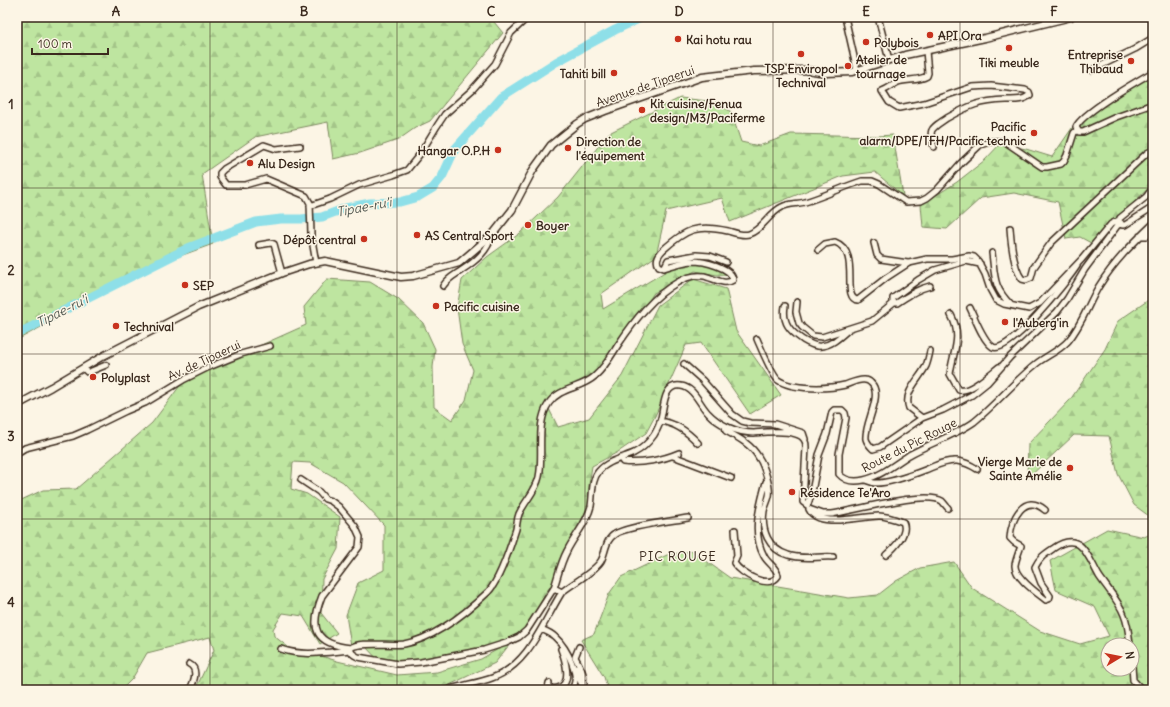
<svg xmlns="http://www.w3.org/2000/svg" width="1170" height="707" viewBox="0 0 1170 707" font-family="Delius,sans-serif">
  <defs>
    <pattern id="forest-firs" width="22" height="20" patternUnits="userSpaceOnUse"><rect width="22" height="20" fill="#bee5a0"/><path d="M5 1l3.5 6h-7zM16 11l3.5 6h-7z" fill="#a4c589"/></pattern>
  </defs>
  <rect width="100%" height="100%" fill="#fcf5e5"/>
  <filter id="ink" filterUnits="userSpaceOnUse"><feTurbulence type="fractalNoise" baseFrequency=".025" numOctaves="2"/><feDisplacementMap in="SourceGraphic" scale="8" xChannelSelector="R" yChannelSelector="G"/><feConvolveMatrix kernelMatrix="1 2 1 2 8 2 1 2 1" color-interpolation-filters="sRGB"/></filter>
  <g filter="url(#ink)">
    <path fill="url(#forest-firs)" stroke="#7c885f" fill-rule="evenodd" d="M17,17H490L503,33L430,121L415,128L398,140L360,153L333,159L328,122L255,137L202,174L213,244L158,264L17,340Z
      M1153,71V184L1091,243L1080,237L1066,239L1058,202L1014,193L981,198L947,229L923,227L921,205L957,182L985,160L1000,144L1026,149L1052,157L1079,118Z
      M680,98L717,102L731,112L741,142L759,146L791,134L878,136L893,135L903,196L875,172L843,176L730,222L722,198L666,211L656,256L601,294L603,309L668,270L692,262L712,265L729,275H717L695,271L654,293L612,355L584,384L552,398L547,405L558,427L589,418L622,376L658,305L693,279L726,289L736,331L781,395L750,414L701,343L686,345L655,416L646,433L618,452L592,466L589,485L588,507L557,573L550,587L546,592L532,621L526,630L513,640L495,663L439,690H194L199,682L214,650L210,637L147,653L132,679L121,690H17V502L43,490L76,489L152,423L182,383L221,363L306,325L304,307L327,279L370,282L398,299L423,323L435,349L433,367L434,407L452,420L466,400L473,370L462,344L457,308L462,280L487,257L519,234L558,197L609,133ZM293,462L310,463L343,482L384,525V570L358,583L346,615L353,658L354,647L365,646L381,663L421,662L484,649L512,641L481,659L437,672L397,675L337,661L318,655L293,651L274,636L273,629L283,613L303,616L320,644L337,633L321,613L322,579L338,549L340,517L307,494L291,489Z
      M1153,297V519L1134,505L1118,474L1109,436L1074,435L1027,479L1028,444L1070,400L1105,349L1118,321Z
      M1107,529L1144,537L1153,533V690H608L604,677L581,640L594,634L609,594L621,577L667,555L692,551L730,578L849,598L878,595L896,581L920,568L954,562L972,588L1040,631L1080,644L1109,636L1095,607L1056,590L1050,561ZM1108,645H1132V669H1108Z"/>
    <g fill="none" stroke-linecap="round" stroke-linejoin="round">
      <path stroke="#8edfe8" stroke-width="9" d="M17,334L188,248L256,222L281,219H301L322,217L346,208L370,203L400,202L418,197L433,188L442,177L455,149L501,97L556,62L615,30L643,17"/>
      <g stroke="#3b2a1e" stroke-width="8">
        <path id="minor" d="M845,17L857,70
          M878,17L889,60
          M926,51L928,73L927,76C917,82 904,78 896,83C891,86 888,89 882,91L889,102L899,108L924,103L972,87L991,86L1025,90L1029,92L1030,95C1023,101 1014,100 1006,100C980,101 970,105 947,118C931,129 928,128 934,147
          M1092,70L1135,49L1153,38
          M1153,72C1137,81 1082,113 1076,127L1079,132H1083L1116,117L1153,104
          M300,146L276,149L264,145L224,169L220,173V177L226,185H245L266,179L306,196L310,203L311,234L316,263
          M310,206L330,199L359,185L393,175L407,170L420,154L437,126L445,114L472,90L495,64L511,33L528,17
          M1120,223L1119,220L1120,218L1146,197L1153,188
          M1121,223L1122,225H1125L1153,207
          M1010,228C1011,242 1013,268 1022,279L1026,280L1031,278L1034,267L1051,243L1147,153L1153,150
          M1140,236H1147L1153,231
          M874,243L877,255L881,259L908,263
          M259,245L271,243L274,244L282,273
          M818,250L825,244L835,242C862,252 840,299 858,300L886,278L909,263L927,259H952L969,256L974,257L978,261L985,274L990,289L996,300L1004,304L1029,309L1040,303L1082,259L1111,224L1119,220
          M992,253C995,277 993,287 1011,305
          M664,268L668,260L696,255L710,256L726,262
          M443,286C448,278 455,275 462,270C476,261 488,251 492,235
          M930,286C915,290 910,295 897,303H895L893,302V298L918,280L935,270L966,261L980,264
          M797,302L796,312L799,323L802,327L813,336L822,337L872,321L894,303
          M785,306C782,323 790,331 803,340C808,343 815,347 821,346C832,345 840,337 848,330
          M970,308C975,318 983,341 993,347C1009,355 1068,280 1077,266
          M951,315C963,337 953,351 950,374L959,390C970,393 990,374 999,367
          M757,339C761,348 772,375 778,380C792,390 828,389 845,385C851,383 859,379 865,380C867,380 870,382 871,383C884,395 864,423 866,439C867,443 870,446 873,449L880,447L922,418L943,410L972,395L987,383L1010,357L1057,312L1067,299L1085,269L1117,226L1121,223
          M684,364L702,380L732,414L742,421L750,423L775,424L803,433L805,439
          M83,368L87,372H89L106,365
          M922,418L909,408C903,392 919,380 926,366C928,361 929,356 930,351
          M660,421C676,423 688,432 698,443
          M725,426L726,431C739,438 752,445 759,458C764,465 771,488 769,496C768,501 765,506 764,511C761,530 768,549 788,555C803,560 818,556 833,557
          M17,453L25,448L73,436L87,430L126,411L145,403L183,380L209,367L241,354L270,346
          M673,456L731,478
          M620,458L623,462C641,464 663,460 679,453
          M301,480L319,492L325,499L331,501L339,507L355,526L360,537L359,547L322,596C309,629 315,644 351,648
          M865,480C868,481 871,482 874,483C887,484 912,475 925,470C935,466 946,460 957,461C965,462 971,465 977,469
          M809,509L823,514H832C853,511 926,490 942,501C944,503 946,506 948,508
          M809,509C818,529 861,516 879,516C887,516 895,519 903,522C909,534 894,548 886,555
          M1045,510C1024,492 1011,519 1010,538L1014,542L1021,546C1019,552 1016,559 1015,565C1014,577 1037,593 1046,600L1049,599L1050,596L1041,583L1035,567C1040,557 1045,554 1054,548C1081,529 1088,557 1099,576C1107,588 1119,601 1124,615C1128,624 1129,635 1130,645
          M735,530L737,556L734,563C741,574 769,590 778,576C777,567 768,564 764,556C751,532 760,506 766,482
          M554,588C558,575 561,562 567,551C575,535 587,523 591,506C593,494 591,480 599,471C607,461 623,458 634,453C642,449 649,442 654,435C657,430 660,424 661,418C664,408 663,383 681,386C695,388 699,404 708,413C719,425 737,433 754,433C765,432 800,428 805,441C806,443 806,445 806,447L803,502L807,505L808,504L812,492L819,455L827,434L832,412L834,410H842L845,413L846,418L839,454V474C845,481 855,482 864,480C881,476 895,464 909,455C930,443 954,436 974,422C996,404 1014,382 1036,364C1046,356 1059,351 1068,341C1082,325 1088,304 1099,286C1114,262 1133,243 1153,224
          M562,592C573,583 593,573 601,561C606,552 605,540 615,534C628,526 671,521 688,518
          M541,629C546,631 551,633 555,637C566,647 583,677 571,690
          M579,647L575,657C581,669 588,677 580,690
          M281,649C302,657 328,652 351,650
          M189,664C199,669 194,681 190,690
          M1132,666L1133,680L1142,690
          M576,668L581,683H584
          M549,683L548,688C552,689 554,689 558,688C573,684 565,659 561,649
          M447,690C462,685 478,683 492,678C529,665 543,622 562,592L554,588L527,630L519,637L506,643L484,650L421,662L398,664L358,657C354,655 350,653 351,648C358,641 392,646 404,644C435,638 466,613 488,592C499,581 511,545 516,529C517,524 517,519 519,514C525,501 536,491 539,477C544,455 535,423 549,403C560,387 581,389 595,376C605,367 611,356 618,345C634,321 653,296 678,282C686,277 695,275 704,276C713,278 725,286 733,280C732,267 703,261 692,261C682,262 673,265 664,268L659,266C655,260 658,255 663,250C686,229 697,224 728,231C735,233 743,236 749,234C763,229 769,213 782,207C788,203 798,204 805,202C825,196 843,187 862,181H872L879,184L906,202L921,201L927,198L937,190L961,163L980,145L993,141H1004L1042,167H1047L1061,164L1064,161L1067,155L1074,133L1077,130"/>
      </g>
      <g stroke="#3b2a1e" stroke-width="9">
        <path id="major" d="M17,405L51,387L103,356L198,307L282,273L309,264L325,261L401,277L413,276L459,263L493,234L512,210L533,170L551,145L577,124L585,119L605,111L702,77L754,71L807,70L826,73L852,72L905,55L985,38L1071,17"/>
      </g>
      <use href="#minor" stroke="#fcf5e5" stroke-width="5"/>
      <use href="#major" stroke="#fcf5e5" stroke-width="6"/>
    </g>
  </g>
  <path fill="none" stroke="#3b2a1e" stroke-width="1" stroke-opacity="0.55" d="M210,17V690M397,17V690M585,17V690M773,17V690M960,17V690M17,188H1153M17,354H1153M17,519H1153"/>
  <g fill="#c8321e" stroke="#fcf5e5" stroke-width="1.5">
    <circle cx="930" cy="35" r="4"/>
    <circle cx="678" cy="39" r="4"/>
    <circle cx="866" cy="42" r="4"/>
    <circle cx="1009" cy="48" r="4"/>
    <circle cx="801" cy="54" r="4"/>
    <circle cx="1131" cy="61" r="4"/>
    <circle cx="848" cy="66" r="4"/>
    <circle cx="614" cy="73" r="4"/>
    <circle cx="642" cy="110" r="4"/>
    <circle cx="1034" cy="133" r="4"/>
    <circle cx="568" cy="148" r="4"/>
    <circle cx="498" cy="150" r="4"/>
    <circle cx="250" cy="163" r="4"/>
    <circle cx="528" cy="225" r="4"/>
    <circle cx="417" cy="235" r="4"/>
    <circle cx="364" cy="239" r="4"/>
    <circle cx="185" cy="285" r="4"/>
    <circle cx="436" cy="306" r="4"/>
    <circle cx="1005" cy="322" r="4"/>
    <circle cx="116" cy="326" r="4"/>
    <circle cx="93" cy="377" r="4"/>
    <circle cx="1070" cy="468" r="4"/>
    <circle cx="792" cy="492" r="4"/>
  </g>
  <g text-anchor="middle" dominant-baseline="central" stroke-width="3" stroke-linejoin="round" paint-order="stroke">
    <g font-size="12" font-weight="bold" fill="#3b2a1e" stroke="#fcf5e5" text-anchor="start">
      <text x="938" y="35">API Ora</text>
      <text x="686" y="39">Kai hotu rau</text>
      <text x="874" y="42">Polybois</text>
      <text x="1123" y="54" text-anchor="end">Entreprise<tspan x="1123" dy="14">Thibaud</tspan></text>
      <text x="856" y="59">Atelier de<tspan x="856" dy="14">tournage</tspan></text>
      <text x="1009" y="62" text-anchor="middle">Tiki meuble</text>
      <text x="801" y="68" text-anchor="middle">TSP Enviropol<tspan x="801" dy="14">Technival</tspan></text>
      <text x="606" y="73" text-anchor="end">Tahiti bill</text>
      <text x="650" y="103">Kit cuisine/Fenua<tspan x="650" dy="14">design/M3/Paciferme</tspan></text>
      <text x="1026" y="126" text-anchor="end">Pacific<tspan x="1026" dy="14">alarm/DPE/TFH/Pacific technic</tspan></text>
      <text x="576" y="141">Direction de<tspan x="576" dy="14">l'équipement</tspan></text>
      <text x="490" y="150" text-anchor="end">Hangar O.P.H</text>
      <text x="258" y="163">Alu Design</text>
      <text x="536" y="225">Boyer</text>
      <text x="425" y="235">AS Central Sport</text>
      <text x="356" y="239" text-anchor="end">Dépôt central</text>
      <text x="193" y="285">SEP</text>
      <text x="444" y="306">Pacific cuisine</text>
      <text x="1013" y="322">l'Auberg'in</text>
      <text x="124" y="326">Technival</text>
      <text x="101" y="377">Polyplast</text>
      <text x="1062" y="461" text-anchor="end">Vierge Marie de<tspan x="1062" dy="14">Sainte Amélie</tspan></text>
      <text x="800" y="492">Résidence Te'Aro</text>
    </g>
    <g font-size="12" fill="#3b2a1e" stroke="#fcf5e5">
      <text transform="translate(645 86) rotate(-19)">Avenue de Tipaerui</text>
      <text transform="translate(204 360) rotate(-25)">Av. de Tipaerui</text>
      <text transform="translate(909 445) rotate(-27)">Route du Pic Rouge</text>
    </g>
    <g font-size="13" font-style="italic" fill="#505750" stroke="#fcf5e5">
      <text transform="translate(364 207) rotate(-11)">Tipae-ru’i</text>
      <text transform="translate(62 311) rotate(-27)">Tipae-ru’i</text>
    </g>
    <g font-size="13" letter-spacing="1" fill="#3b2a1e" stroke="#fcf5e5">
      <text x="678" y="556">PIC ROUGE</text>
    </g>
  </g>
  <rect width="1170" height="707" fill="none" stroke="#fcf5e5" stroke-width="44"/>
  <g transform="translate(1120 657) rotate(80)"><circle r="19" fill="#fcf5e5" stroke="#afa495"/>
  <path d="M0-3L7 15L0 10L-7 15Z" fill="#c8321e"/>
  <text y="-6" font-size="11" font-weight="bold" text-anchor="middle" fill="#3b2a1e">N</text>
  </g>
  <path d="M32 48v6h76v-6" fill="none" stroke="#3b2a1e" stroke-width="2"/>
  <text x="38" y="48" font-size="12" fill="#3b2a1e" stroke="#fcf5e5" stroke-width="3" paint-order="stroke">100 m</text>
  <rect x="22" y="22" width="1126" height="663" fill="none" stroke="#3b2a1e" stroke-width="1.5"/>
  <g font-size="13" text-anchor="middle" font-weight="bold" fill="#3b2a1e">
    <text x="116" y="16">A</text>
    <text x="304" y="16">B</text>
    <text x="491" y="16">C</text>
    <text x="679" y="16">D</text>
    <text x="866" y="16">E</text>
    <text x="1054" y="16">F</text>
    <text x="11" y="109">1</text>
    <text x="11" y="275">2</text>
    <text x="11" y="441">3</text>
    <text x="11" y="607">4</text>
  </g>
</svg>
